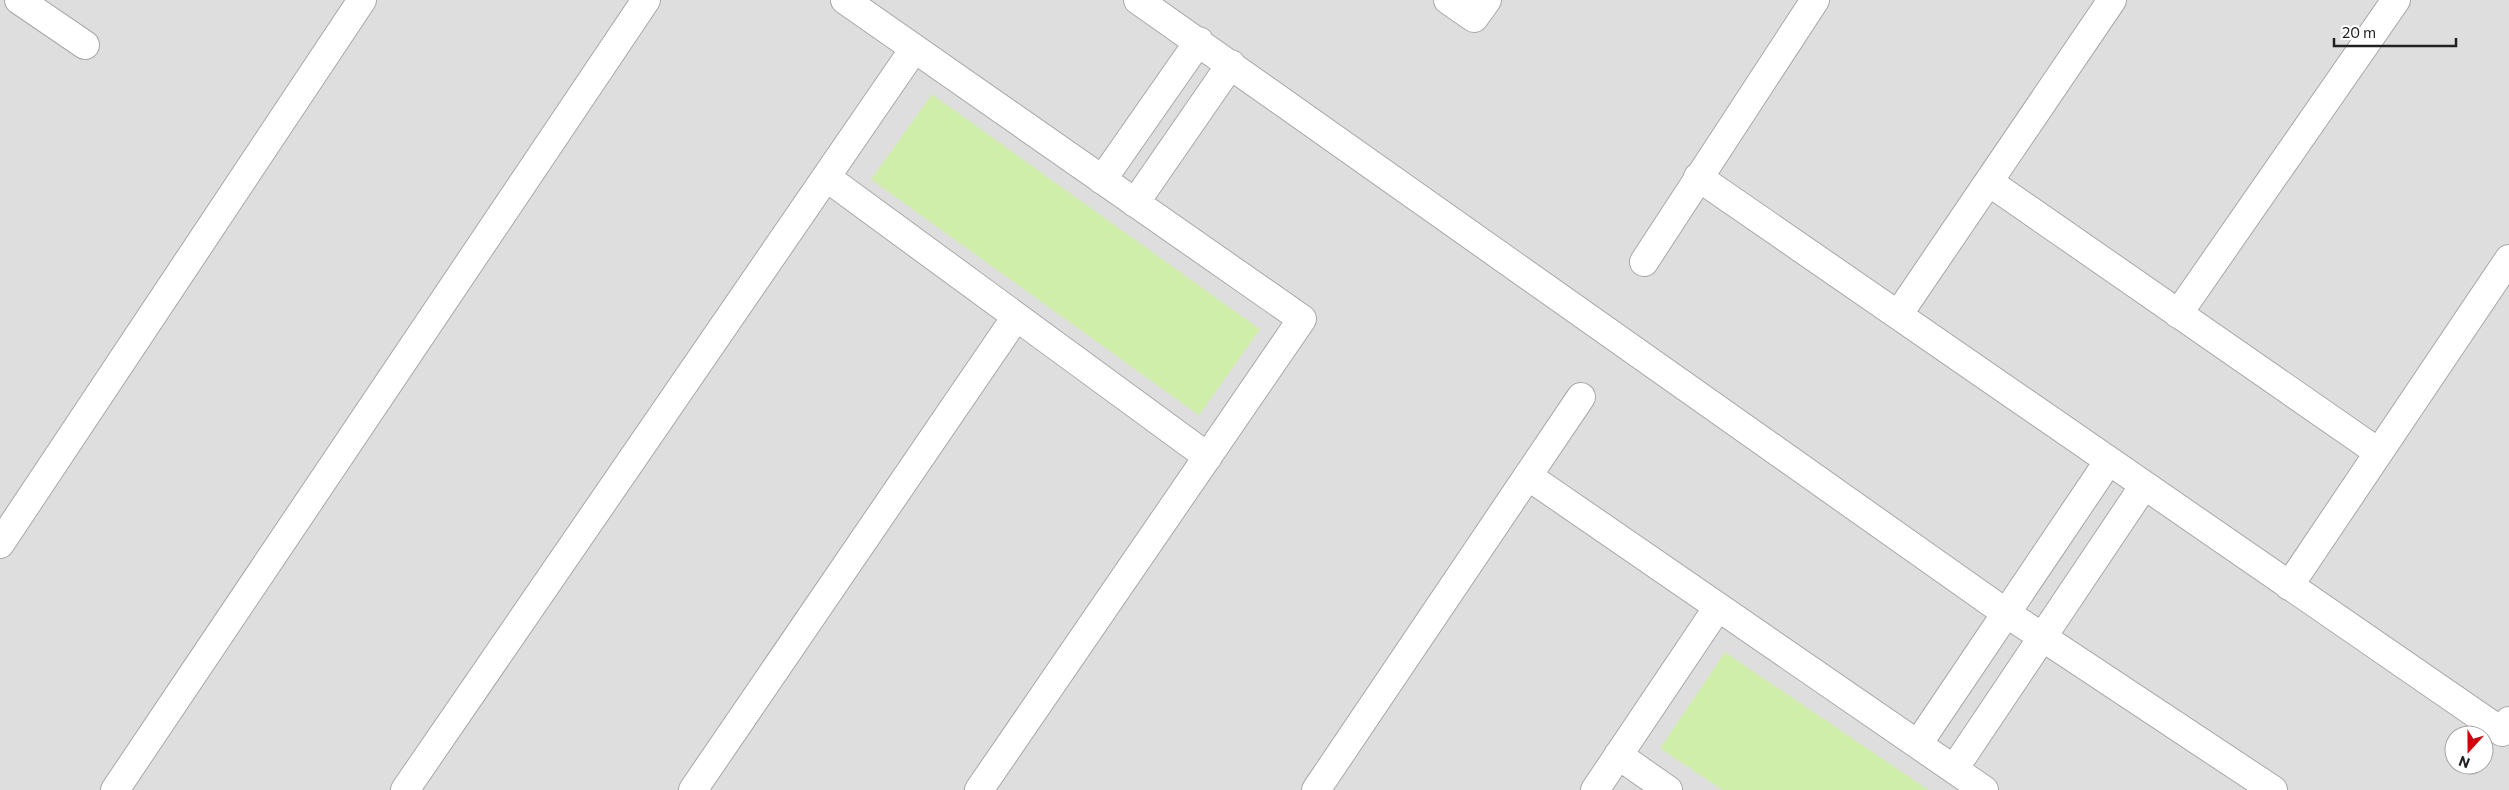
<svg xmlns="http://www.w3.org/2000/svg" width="2509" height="790" viewBox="0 0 2509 790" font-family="Commissioner,sans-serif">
  <rect width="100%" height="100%" fill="#f2ede7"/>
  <path fill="#dfdede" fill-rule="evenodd" d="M0,0H2509V790H0ZM2454,735H2484V765H2454Z"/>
  <path fill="#cfeeaa" d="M932,94L1260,329L1199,415L871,179Z
    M1725,652L1929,790H1723L1660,748Z"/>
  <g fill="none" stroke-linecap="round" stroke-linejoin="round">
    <g stroke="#a8a8a8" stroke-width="30">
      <path id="minor" d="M19,0L85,45
        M845,0L1302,319L979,790
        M1138,0L2006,613L2273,790
        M1448,0L1474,18L1487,0
        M826,177L1208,457
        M1698,177L2502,732L2509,721
        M1102,180L1199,41
        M1989,182L2378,452
        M1135,203L1231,64
        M1644,262L1815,0
        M2178,314L2396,0
        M1898,315L2112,0
        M1528,476L1984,790
        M0,544L362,0
        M2289,586L2509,259
        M1918,744L2108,462
        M1618,755L1668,790
        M1954,769L2143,487
        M115,790L646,0
        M405,790L914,49
        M693,790L1016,317
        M1316,790L1581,397
        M1595,790L1718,607"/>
    </g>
    <use href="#minor" stroke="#fff" stroke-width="28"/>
  </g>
  <g transform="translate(2469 750) rotate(201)"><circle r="24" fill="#ffffff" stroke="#a6a6a6"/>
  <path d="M0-4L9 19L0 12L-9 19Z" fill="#d1000c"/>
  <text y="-8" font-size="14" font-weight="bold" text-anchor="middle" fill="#212121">N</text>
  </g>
  <path d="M2334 38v8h122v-8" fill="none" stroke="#212121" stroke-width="2.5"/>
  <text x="2342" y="38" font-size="15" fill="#212121" stroke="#ffffff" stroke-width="4" paint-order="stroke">20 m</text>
</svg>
